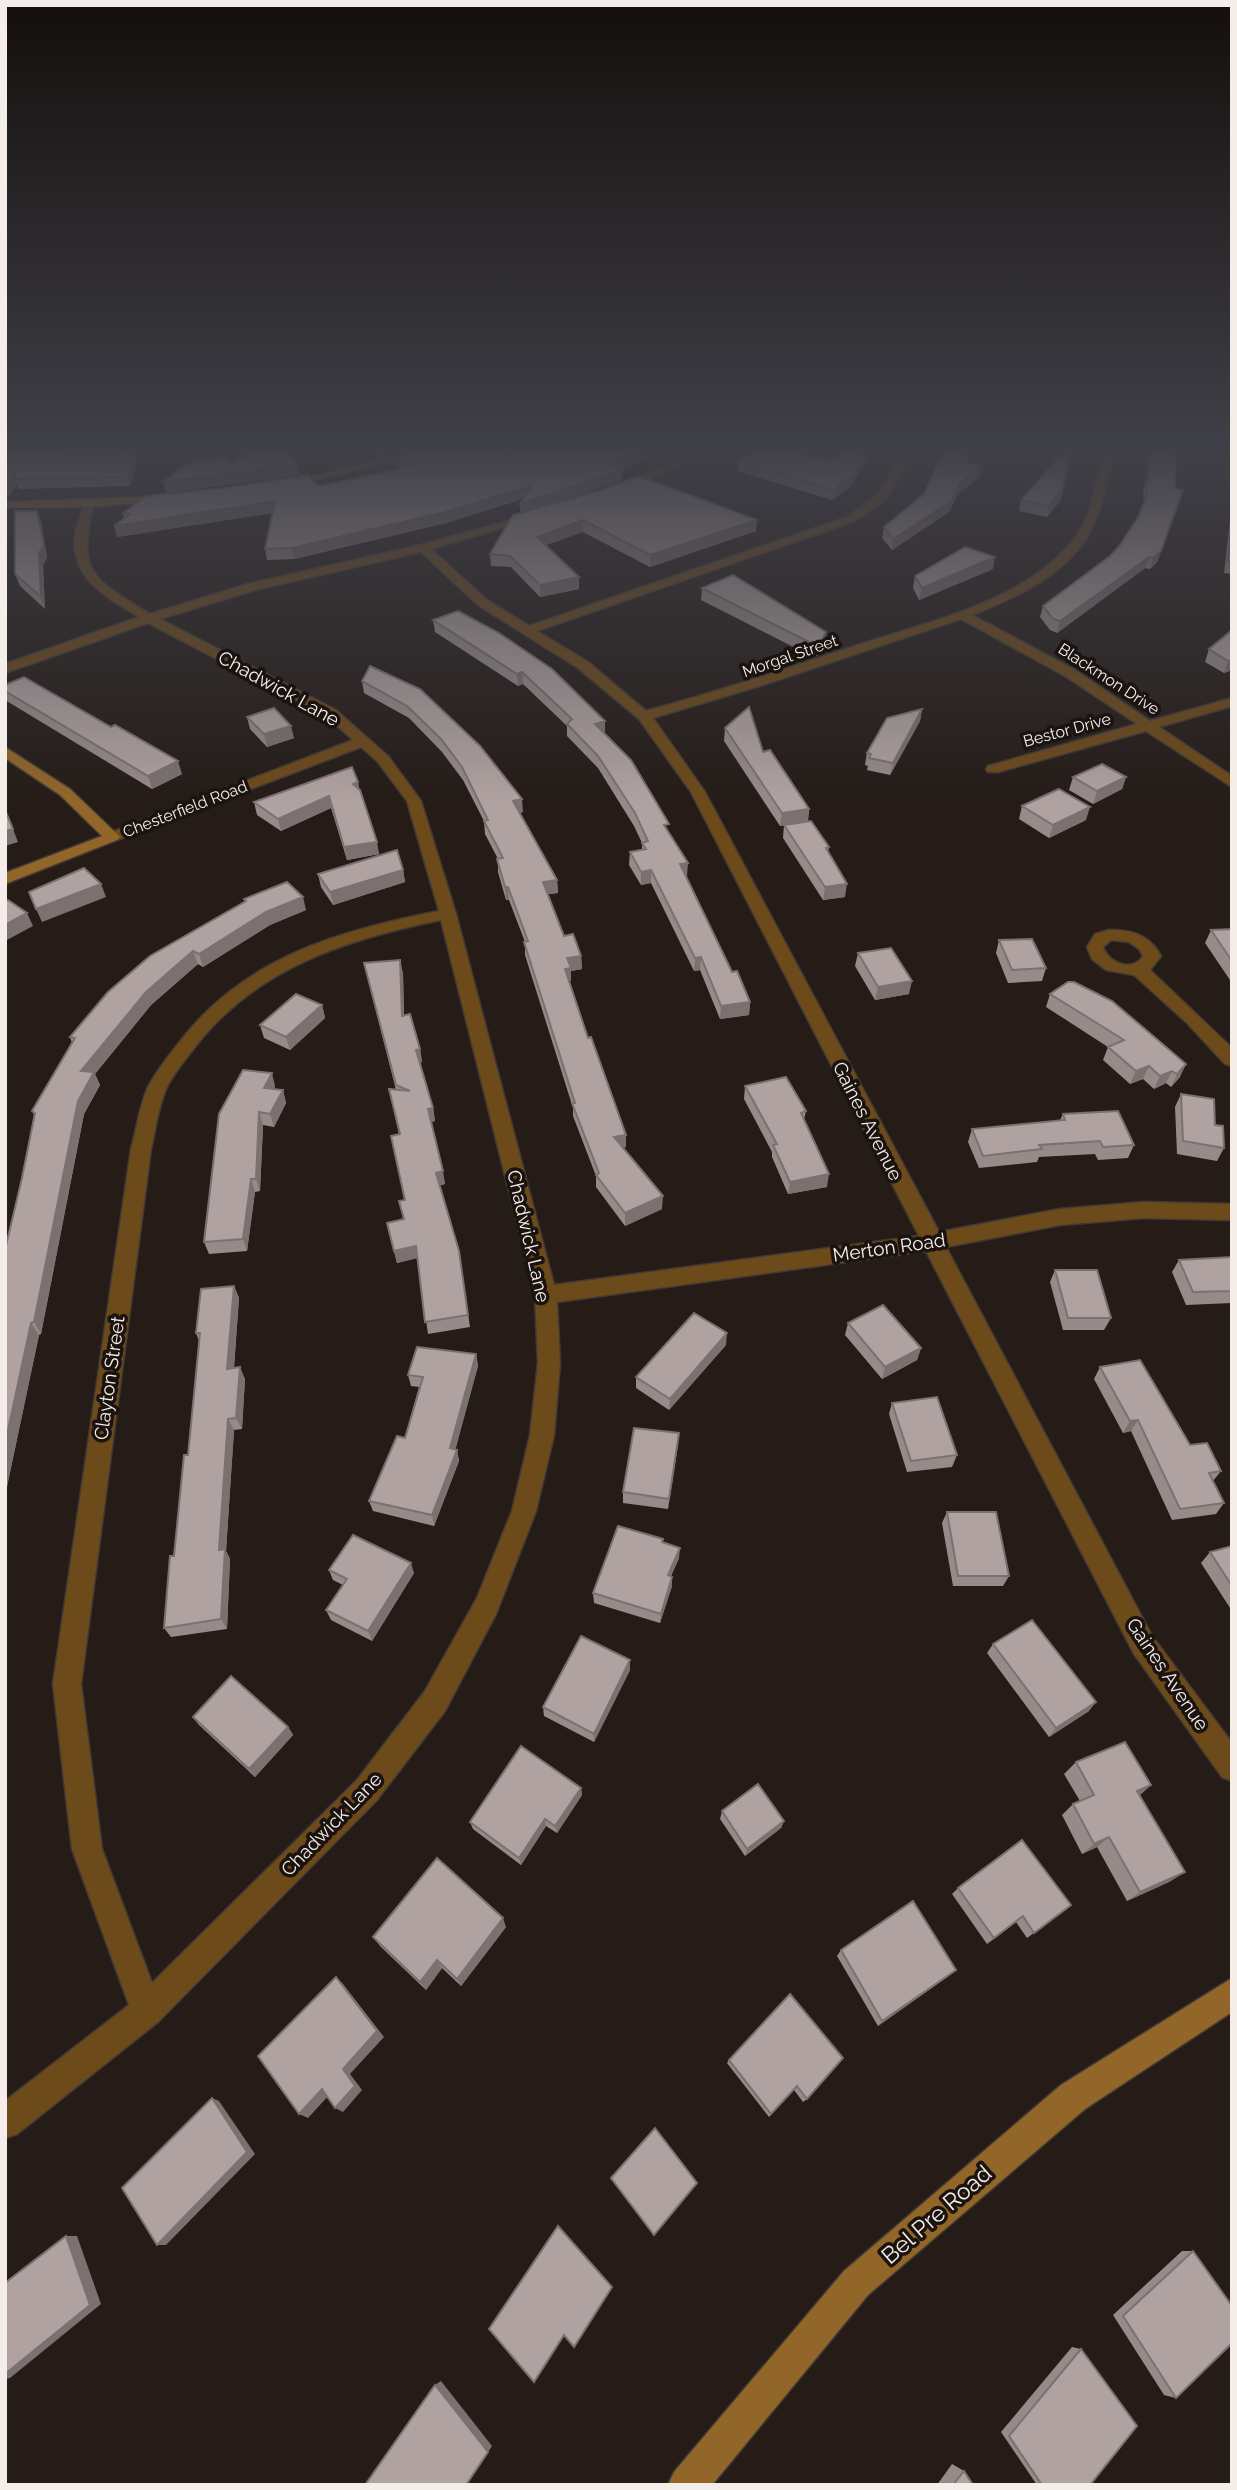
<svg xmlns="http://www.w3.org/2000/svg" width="1237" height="2490" viewBox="0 0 1237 2490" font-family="Raleway,sans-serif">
  <rect width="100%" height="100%" fill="#251c18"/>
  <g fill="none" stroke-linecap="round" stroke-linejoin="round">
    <g stroke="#423935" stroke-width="3">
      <path id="street" d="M316,453H327L348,473L339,475Z
        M691,453H705L625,490L616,488Z
        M902,453H912L886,499L855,521L537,631L588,662L646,711C720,691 792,667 864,643C937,619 1025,601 1075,538C1093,515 1095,480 1105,453H1115C1107,475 1104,500 1095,522C1075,571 1018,597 972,615L1075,670L1150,721L1232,698V706L1159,727L1232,776V787L1146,731L998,772H988L986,769L988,766L1137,724L1065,676L961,619L763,685L653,718L705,792L939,1232L1060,1209L1144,1202L1232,1204V1220L1144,1218L1060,1225L946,1247L1152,1636L1232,1743V1781L1222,1777L1134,1654L926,1251L557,1302L560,1363L554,1435L536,1511L496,1614L445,1711L377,1800L158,2022L17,2134L5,2138V2101L129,2005L72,1849L53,1684L131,1149C137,1128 139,1107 148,1087C157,1070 170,1054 182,1039C246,957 341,930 439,911L407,801L378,762L361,747L117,840H107L104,837L107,834L353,740L326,716L148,623L5,673V664L139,617C108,598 70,579 75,536C76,526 81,514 84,504L89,501L94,504C76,575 94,579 150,614L248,584L420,545L538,513V517L431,549L486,599L529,626L847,517L878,495ZM421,552L478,605L578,668L639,719L691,792L919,1236L554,1285L456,914L421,801L388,756L336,710L160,619L255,590ZM441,920L535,1295L538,1363L530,1435L512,1511L477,1598L425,1691L357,1780L152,1983L102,1849L81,1684L151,1149C156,1128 158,1106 167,1087C174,1073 185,1060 195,1047C256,968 347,939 441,920Z
        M1109,930C1131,929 1150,935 1161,956L1150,970L1232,1048V1066L1225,1064L1187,1023L1134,975L1106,970L1092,959L1087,947L1095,934ZM1111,940L1129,942L1139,949L1143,956C1133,972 1109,964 1103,947Z"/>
    </g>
    <g stroke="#423935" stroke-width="3">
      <path id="secondary" d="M408,453H427L286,487L281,484Z
        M167,496L172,499L171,501L89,507L5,508V502Z
        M5,747L70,789L117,834L120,837L117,840L5,884V873L102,836L60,795L5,758Z
        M1232,1978V2012L1085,2109L868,2295L712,2485H668L674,2472L844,2271L1061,2085Z"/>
    </g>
    <use href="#street" fill="#6d4a1a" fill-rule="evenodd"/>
    <use href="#secondary" fill="#916628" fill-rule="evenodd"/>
  </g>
  <path fill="#978b8a" d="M5,453L138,460L130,486L19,489L17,485L9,496L5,495Z
    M372,453H398L381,458Z
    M408,453H654L621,470L622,480L549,505L756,531L650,567L583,532L546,545L579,577V589L540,597L511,567L491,566L490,554L520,513V504L523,499L446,523L294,559L267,560L265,549L273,513L117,537L124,518L123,513L319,486L402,469L399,467L397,457Z
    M943,453H971L967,464L980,476L958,494L949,512L892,550L882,538L884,527L924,494Z
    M1150,453H1176L1175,489L1180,500L1157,562L1150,569L1145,568L1057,633L1050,630L1040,617L1043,606L1110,556L1120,545L1138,517L1144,503L1143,491L1146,481H1147L1148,460Z
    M739,461L852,485L832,500L738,471Z
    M1063,488L1061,500L1047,517L1019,511L1021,500Z
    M1232,502V574L1224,573Z
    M37,511L41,522L47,558L43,565L45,609L20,586L15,574Z
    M993,569L919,600L913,588L915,576Z
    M702,588L824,644L818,655L813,657L701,600Z
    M433,620L605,721L604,733L668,832L687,876H685L732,972L750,1002L749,1015L720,1019L700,970L694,971L651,883L641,885L629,865L630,852L642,850V843L634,826L598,768L567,736V726L523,684L518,686L435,632Z
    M1232,630V670L1224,673L1205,662L1209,649Z
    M370,666L523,812L519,813L557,880L558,893L548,894L564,936L581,956L582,969L571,971V981H569L588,1038L626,1135V1147L623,1148L662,1209L625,1226L596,1187V1176L573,1116V1108L525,955V942L509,900H506L498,872V859L485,834L484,821L463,780L442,752L409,718L364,693L362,681Z
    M5,685L182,774L152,789L5,700Z
    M922,709L920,721L890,775L867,770L868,766L865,765L867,753Z
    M247,717L294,738L267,747L250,729Z
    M725,728L763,752L809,809L808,821L829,847L828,852L845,897L823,900L783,838L784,825L795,823L780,826L724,741Z
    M1073,777H1126L1122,789L1093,804L1069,790Z
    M360,791L379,854L347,860L331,808L281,831L257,815L254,802Z
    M1022,806L1086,820L1049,838L1019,819Z
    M403,870L405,882L333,905L321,887L318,874Z
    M244,899L306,910L270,925L203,967L198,964L151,1005L95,1074L100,1085L84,1114L41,1334L39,1335L5,1496V1250L22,1178L34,1115L32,1111L72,1043L70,1037L245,901Z
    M1232,929V983L1205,943L1211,930Z
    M999,940L1046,968L1042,981L1008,983L996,953Z
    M858,953L909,994L875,1000L855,966Z
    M364,963L403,973L404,1015L420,1049L422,1062L420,1063L433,1108L435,1121L431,1122L445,1184L439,1185L459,1251L470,1327L428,1334L417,1258L397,1263L387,1223L403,1219L405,1200L399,1134L389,1089L396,1090Z
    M1050,994L1112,1001L1180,1077L1171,1087L1166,1083L1154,1089L1143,1079L1130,1084L1103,1060L1108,1047L1046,1007Z
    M322,1005L325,1018L290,1050L264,1038L260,1025Z
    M275,1086L274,1089L283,1090L286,1103L274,1127L263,1125L260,1191L255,1192L247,1251L209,1254L204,1242L219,1114Z
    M745,1086L806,1111L804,1119L827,1187L788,1194L772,1157V1152L744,1099Z
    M1181,1094L1215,1125L1224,1148L1217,1161L1177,1154L1175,1107Z
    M1063,1114L1134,1145L1128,1158L1098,1160L1095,1154L1039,1157L1037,1162L979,1168L968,1142L972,1129L1060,1120Z
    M1232,1257V1303L1186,1305L1172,1272L1179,1260Z
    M1055,1270L1111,1318L1104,1330H1063L1050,1282Z
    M234,1286L239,1298L234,1368L245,1379L242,1429L234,1430L226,1551L230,1559L227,1629L171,1637L164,1628L188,1455L199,1341L196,1333Z
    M848,1323L921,1348L917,1360L882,1379L845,1335Z
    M726,1345L669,1410L636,1388V1377Z
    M476,1354L478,1366L455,1449L457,1450L459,1461L434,1526L373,1511L369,1501L405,1438L419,1387L411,1386L408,1375Z
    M1100,1367L1190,1445L1221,1471L1213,1481L1224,1503L1216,1514L1172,1520L1131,1431L1123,1433L1094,1379Z
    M892,1403L957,1455L952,1467L907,1472L889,1414Z
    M678,1444L668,1509L623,1503V1492Z
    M947,1512L1009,1576L1003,1586H953L942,1523Z
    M663,1542L679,1558L671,1576L672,1586L660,1623L594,1603L593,1593Z
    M1232,1546V1611L1201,1563L1210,1552Z
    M329,1570L414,1573L372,1641L331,1620L326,1610L343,1585L333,1580Z
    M993,1644L1089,1711L1049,1737L987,1653Z
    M630,1670L594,1742L544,1716L543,1707Z
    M193,1717L288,1727L293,1735L255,1777L199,1725Z
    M1076,1762L1151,1785L1140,1795L1171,1881L1127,1901L1097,1847L1082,1854L1062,1815L1073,1804L1080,1801L1064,1774Z
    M581,1788L582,1795L557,1833L546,1826L521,1865L473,1829L470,1822Z
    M722,1811L784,1821L781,1828L745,1856L720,1819Z
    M958,1888L1071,1905L1027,1938L1016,1922L987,1944L952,1894Z
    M506,1927L461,1986L442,1968L426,1990L380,1946L373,1937Z
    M841,1950L950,1975L878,2026L837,1956Z
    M790,1994L807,2099L803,2102L794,2090L769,2117L727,2063L729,2060Z
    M611,2178L697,2183L654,2236Z
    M1182,2251H1193L1176,2398L1164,2395L1113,2315Z
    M1072,2347L1081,2349L1090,2485H1037L1001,2432Z
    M952,2464L964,2471L973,2485H937Z"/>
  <path fill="#7b7170" d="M135,453H136L138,460L130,486L128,477Z
    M380,453H398L381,458Z
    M634,453H654L614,473L622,470V480L521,515L520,504Z
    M865,453H870L852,485L832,500L833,490Z
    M298,464L300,475L166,493L163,482Z
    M982,465L980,476L958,494L949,512L892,550L893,539Z
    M15,474V479L17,485L9,496L6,487Z
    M531,486V496L446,523L294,559L292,548Z
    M1063,488L1061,500L1047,517L1049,506Z
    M1183,490L1157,562L1150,569L1153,558Z
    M275,501L277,512L117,537L114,526Z
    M37,511L41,522L47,558L43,565L45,609L41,597Z
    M583,520V532L537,548V537Z
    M757,520L756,531L650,567V555Z
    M995,557L993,569L919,600L922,588Z
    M1149,557L1145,568L1057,633L1060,621Z
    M579,577V589L540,597V585Z
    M826,632L824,644L818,655L813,657L815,645Z
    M1232,660V670L1224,673L1228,661Z
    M522,672L523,684L518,686L517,674Z
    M922,709L920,721L890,775L893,763Z
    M605,721V733L595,736V724Z
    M291,726L294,738L267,747L264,734Z
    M178,761L182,774L152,789L148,776Z
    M1126,777L1122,789L1093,804L1097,791Z
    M358,782L361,795L353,784Z
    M329,796L331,808L281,831L278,819Z
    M522,799L523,812L514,814L513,801Z
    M1090,807L1086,820L1049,838L1053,825Z
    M5,809L18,842L5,846Z
    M809,809L808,821L780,826L782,813Z
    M377,842L379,854L347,860L344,847Z
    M688,863L687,876L679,877L680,864Z
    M403,870L405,882L333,905L330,892Z
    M651,870V883L641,885V872Z
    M557,880L558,893L543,895V882Z
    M101,884L106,897L42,922L36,909Z
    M847,884L845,897L823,900L825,887Z
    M505,887H508L509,900H506Z
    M303,897L306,910L270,925L203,967L199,954L266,912Z
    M27,913L33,926L5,941V925Z
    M193,951L198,964L151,1005L95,1074L100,1085L84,1114L41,1334L34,1322L81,1071L146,992Z
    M581,956L582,969L571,971V981L565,982V969L567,958Z
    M701,957L700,970L694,971L695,958Z
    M400,960L403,973L404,1029L402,1016Z
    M912,981L909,994L875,1000L878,987Z
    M750,1002L749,1015L720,1019L721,1006Z
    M322,1005L325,1018L290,1050L286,1037Z
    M420,1049L422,1062L419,1063L416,1050Z
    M1186,1064L1180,1077L1171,1087L1177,1074Z
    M1149,1066L1143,1079L1130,1084L1136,1071Z
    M1172,1071L1166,1083L1154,1089L1160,1076Z
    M272,1073L275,1086L268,1101L264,1088Z
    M283,1090L286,1103L274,1127L270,1114Z
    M433,1108L435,1121L430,1122L428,1109Z
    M259,1112L263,1125L260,1191L256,1179Z
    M626,1135V1147L615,1150L614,1137Z
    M443,1171L445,1184L438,1186L436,1173Z
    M829,1174L827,1187L788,1194L790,1182Z
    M251,1179L255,1192L247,1251L243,1239Z
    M663,1196L662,1209L625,1226V1213Z
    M416,1246L418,1258L397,1263L394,1251Z
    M234,1286L239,1298L233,1380L227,1369Z
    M31,1323L39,1335L5,1496V1444Z
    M727,1333L726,1345L669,1410L670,1399Z
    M921,1348L917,1360L882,1379L885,1367Z
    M476,1354L478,1366L453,1459L450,1448Z
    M240,1367L245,1379L242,1429L236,1418Z
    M228,1419L234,1430L226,1551L230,1559L227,1629L221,1619L219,1550Z
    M1138,1420L1131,1431L1123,1433L1130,1421Z
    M679,1433L678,1444L668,1509L669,1499Z
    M457,1450L459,1461L434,1526L432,1515Z
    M680,1548L679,1558L667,1585L668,1575Z
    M411,1563L414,1573L372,1641L368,1631Z
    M672,1577V1586L660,1623L661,1614Z
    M630,1660V1670L594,1742V1734Z
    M1096,1702L1089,1711L1049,1737L1056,1728Z
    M288,1727L293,1735L255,1777L249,1769Z
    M1151,1785L1138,1796L1137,1791Z
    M581,1788L582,1795L557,1833L555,1826Z
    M545,1819L546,1826L521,1865L519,1858Z
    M784,1821L781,1828L745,1856L747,1849Z
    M1109,1837L1097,1847L1082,1854L1094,1844Z
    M1185,1872L1171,1881L1127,1901L1140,1892Z
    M503,1918L506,1927L461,1986L457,1979Z
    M437,1960L442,1968L426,1990L420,1982Z
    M956,1970L950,1975L878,2026L882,2021Z
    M336,1977L343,1984L384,2037L350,2074L362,2090L343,2112L335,2108L343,2069Z
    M322,2089L330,2094L308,2118L299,2114Z
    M212,2098L219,2101L255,2154L166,2245H157Z
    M66,2236H77L101,2304L10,2378L5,2379V2374Z
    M441,2381L492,2446L488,2452L435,2385Z"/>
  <path fill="#b0a2a0" stroke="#7b7170" stroke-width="2" d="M5,453H73L72,454L135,453L128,477L15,479V474L6,487Z
    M245,453H288L298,464L163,482L188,463L223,457L233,465Z
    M408,453H634L610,465L622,470L520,504L531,486L445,512L292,548L265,549L275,501L114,526L130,514L123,513L146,496L223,488L308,475L319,486L415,466L397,457Z
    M753,453H804L832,461L839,453H865L853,475L833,490L739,461Z
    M943,453H969L966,463L982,465L960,483L951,501L893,539L884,527L924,494Z
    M1063,453H1070L1063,488L1049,506L1021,500Z
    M1151,453H1176L1175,489L1183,490L1161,551L1153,558L1149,557L1060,621L1053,619L1043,606L1110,556L1120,545L1138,517L1147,495L1146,481H1149Z
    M639,476L757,520L650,555L583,520L537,537L579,577L540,585L510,556L490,554L513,515L597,491Z
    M15,511H37L44,546L39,553L41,597L15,574Z
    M1232,528V562L1228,561Z
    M965,547L995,557L922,588L915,576Z
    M733,575L826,632L820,643L815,645L702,588Z
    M458,611L499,633L552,669L605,721L595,724L631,760L669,824L664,825L688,863L680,864L732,972L737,971L750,1002L721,1006L701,957L695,958L651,870L641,872L630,852L646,849L642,843L648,841L635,813L598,756L567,724L572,719L522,672L517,674L433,620Z
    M1232,630V660L1228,661L1209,649Z
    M370,666L420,689L480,746L522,799L513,801L557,880L543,882L564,936L573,934L581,956L567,958L571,968L565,969L588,1038L591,1037L626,1135L614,1137L663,1196L625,1213L596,1175L599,1173L572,1103H575L524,942L528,941L508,887H505L497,859L503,858L484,821L488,820L462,767L441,739L407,706L362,681Z
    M24,677L111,727L115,725L178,761L148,776L5,691V685Z
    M749,707L763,752L770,750L809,809L782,813L725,728Z
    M274,708L291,726L264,734L247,717Z
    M922,709L893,763L869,758L871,754L867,753L887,718Z
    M1102,764L1126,777L1097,791L1073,777Z
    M352,767L358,782L353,784L360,790L377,842L344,847L329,796L278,819L254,802Z
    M1059,789L1090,807L1053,825L1022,806Z
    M5,810L13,829L5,831Z
    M811,821L829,847L826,848L847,884L825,887L784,825Z
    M397,850L403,870L330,892L318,874Z
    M84,868L101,884L36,909L29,892Z
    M287,882L303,897L266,912L199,954L193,951L146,992L81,1071L94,1072L78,1101L34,1322L31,1323L5,1444V1250L22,1178L35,1113L32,1111L75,1038L70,1037L108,992L150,956L246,901L244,899Z
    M8,900L27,913L5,925V902Z
    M1232,929V961L1211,930Z
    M1032,939L1046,968L1012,970L999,940Z
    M891,948L912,981L878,987L858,953Z
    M400,960L402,1016L410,1014L420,1049L416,1050L433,1108L428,1109L443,1171L436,1173L459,1251L468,1315L425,1322L416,1246L394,1251L387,1223L404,1219L399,1201L405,1200L391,1136L400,1134L389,1089L410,1091L396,1085L364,963Z
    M1068,982H1074L1112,1001L1186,1064L1177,1074L1172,1071L1160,1076L1149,1066L1136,1071L1108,1047L1124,1040L1050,994Z
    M296,994L322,1005L286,1037L260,1025Z
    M243,1070L272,1073L264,1088L283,1090L270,1114L259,1112L256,1179H251L243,1239L204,1242L219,1114Z
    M786,1077L806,1111L801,1113L829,1174L790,1182L773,1145L777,1144L745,1086Z
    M1181,1094L1214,1099L1215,1125L1223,1126L1224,1148L1183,1141Z
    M1118,1111L1134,1145L1103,1147L1100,1141L1039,1145L1042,1149L983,1156L972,1129L1065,1120L1063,1114Z
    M1232,1257V1291L1193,1292L1179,1260Z
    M1055,1270H1097L1111,1318H1068Z
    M234,1286L227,1369L240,1367L236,1418L228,1419L219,1550L225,1549L221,1619L164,1628L170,1556H174L184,1455H188L200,1333H196L201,1289Z
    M883,1305L921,1348L885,1367L848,1323Z
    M694,1313L727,1333L670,1399L636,1377Z
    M417,1347L476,1354L450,1448L457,1450L432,1515L369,1501L397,1436L405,1438L423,1377L408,1375Z
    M1140,1360L1190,1445L1207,1443L1221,1471L1209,1473L1224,1503L1180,1509L1138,1420L1130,1421L1100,1367Z
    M937,1397L957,1455L911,1461L892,1403Z
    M634,1428L679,1433L669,1499L623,1492Z
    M947,1512H996L1009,1576H958Z
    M618,1526L663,1539L662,1542L680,1548L668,1575L672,1577L661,1614L593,1593Z
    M353,1535L411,1563L368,1631L326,1610L347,1579L329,1570Z
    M1232,1546V1586L1210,1552Z
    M1032,1620L1096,1702L1056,1728L993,1644Z
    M581,1636L630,1660L594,1734L543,1707Z
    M231,1676L288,1727L249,1769L193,1717Z
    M1125,1742L1151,1785L1137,1791L1185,1872L1140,1892L1109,1837L1094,1844L1073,1804L1094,1795L1076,1762Z
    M521,1746L581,1788L555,1826L545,1819L519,1858L470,1822Z
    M758,1784L784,1821L747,1849L722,1811Z
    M1022,1840L1071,1905L1034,1933L1023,1916L994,1938L958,1888Z
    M437,1858L503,1918L457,1979L437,1960L420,1982L373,1937Z
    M913,1901L956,1970L882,2021L841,1950Z
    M336,1977L377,2031L343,2069L355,2086L335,2108L322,2089L299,2114L258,2056Z
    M790,1994L843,2058L807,2099L797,2086L771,2114L729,2060Z
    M212,2098L247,2152L157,2245L122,2188Z
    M655,2128L697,2183L654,2235L611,2178Z
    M558,2226L612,2287L574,2347L564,2335L534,2382L489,2329Z
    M66,2236L90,2305L5,2374V2283Z
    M1193,2251L1232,2306V2343L1176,2398L1123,2316Z
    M1081,2349L1137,2426L1090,2485H1042L1009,2436Z
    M435,2385L488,2452L466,2485H365Z
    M964,2471L973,2485H953Z"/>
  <linearGradient id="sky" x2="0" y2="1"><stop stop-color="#140f0d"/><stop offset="0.56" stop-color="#404048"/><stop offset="1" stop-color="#404048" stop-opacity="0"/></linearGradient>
  <rect width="1237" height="802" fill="url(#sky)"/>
  <g text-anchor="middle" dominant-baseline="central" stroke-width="7" stroke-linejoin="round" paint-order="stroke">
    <g font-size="16" fill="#f4edea" stroke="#1b130f">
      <text transform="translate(790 656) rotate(-19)">Morgal Street</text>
      <text transform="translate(1109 679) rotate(33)">Blackmon Drive</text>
      <text transform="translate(1067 730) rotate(-15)">Bestor Drive</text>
      <text transform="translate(185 809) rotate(-21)">Chesterfield Road</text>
    </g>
    <g font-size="19" fill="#f4edea" stroke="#1b130f">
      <text transform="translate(279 688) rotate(29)">Chadwick Lane</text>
      <text transform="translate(868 1121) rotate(63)">Gaines Avenue</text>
      <text transform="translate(529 1236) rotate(77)">Chadwick Lane</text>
      <text transform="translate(889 1247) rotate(-8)">Merton Road</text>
      <text transform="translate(109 1378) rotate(-82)">Clayton Street</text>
      <text transform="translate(1168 1674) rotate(56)">Gaines Avenue</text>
      <text transform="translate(331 1824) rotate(-46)">Chadwick Lane</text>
    </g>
    <g font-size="23" fill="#f4edea" stroke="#1b130f">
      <text transform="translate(936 2214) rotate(-41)">Bel Pre Road</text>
    </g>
  </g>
  <rect width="1237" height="2490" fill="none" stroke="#f4edea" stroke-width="14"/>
</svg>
